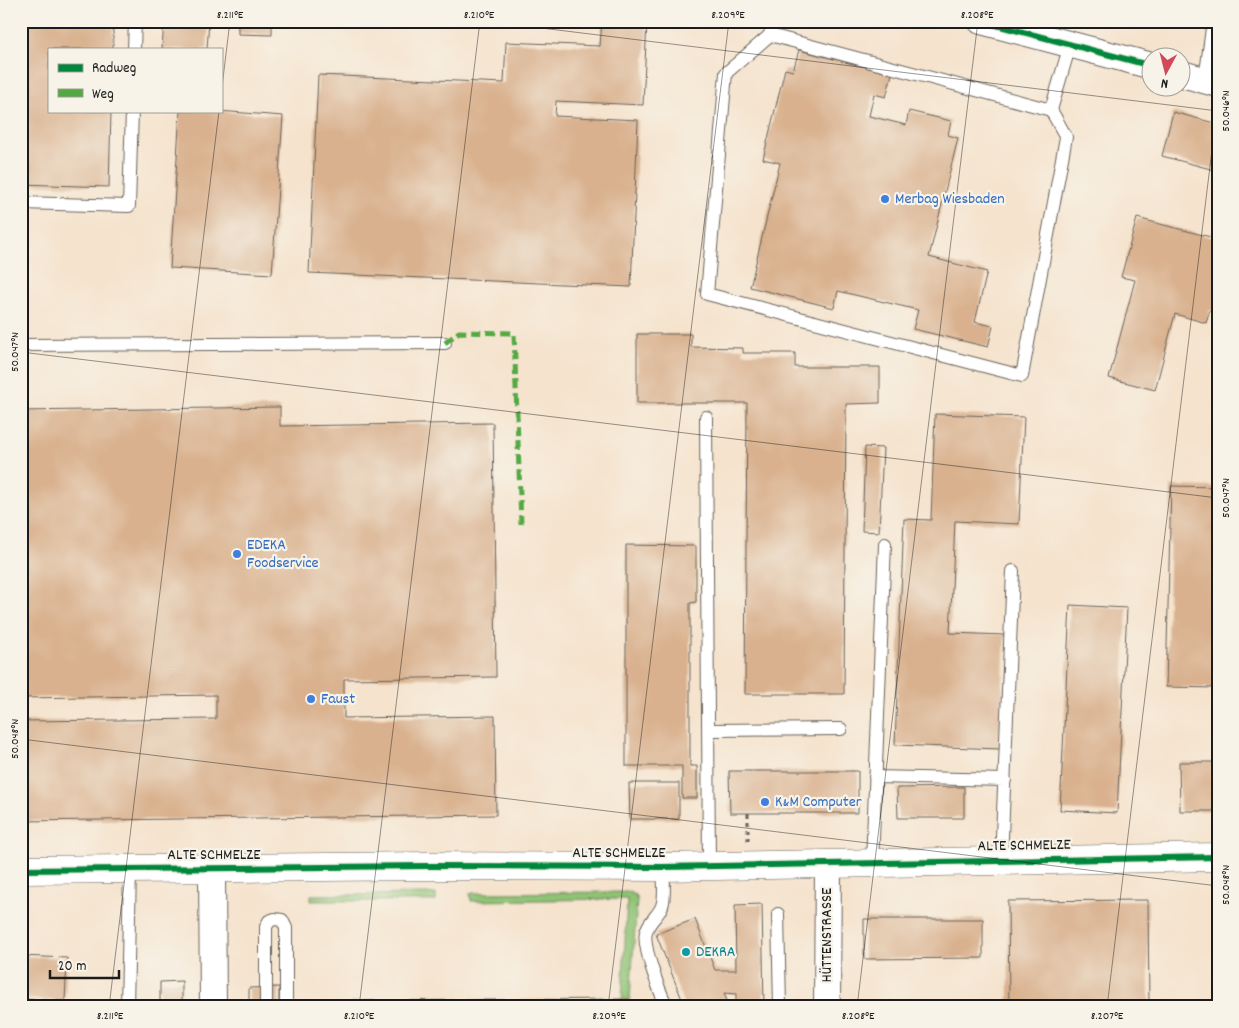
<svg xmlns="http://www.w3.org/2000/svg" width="1239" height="1028" viewBox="0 0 1239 1028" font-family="Dekko,sans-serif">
  <rect width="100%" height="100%" fill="#f7f3e8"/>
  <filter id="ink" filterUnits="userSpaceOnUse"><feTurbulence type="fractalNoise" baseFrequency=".02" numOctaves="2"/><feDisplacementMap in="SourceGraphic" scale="10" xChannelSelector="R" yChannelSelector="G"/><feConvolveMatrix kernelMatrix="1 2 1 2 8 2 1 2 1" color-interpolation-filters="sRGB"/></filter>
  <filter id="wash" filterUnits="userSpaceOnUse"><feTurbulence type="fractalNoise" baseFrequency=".0096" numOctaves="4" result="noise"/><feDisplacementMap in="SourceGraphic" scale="20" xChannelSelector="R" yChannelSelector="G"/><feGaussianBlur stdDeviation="1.12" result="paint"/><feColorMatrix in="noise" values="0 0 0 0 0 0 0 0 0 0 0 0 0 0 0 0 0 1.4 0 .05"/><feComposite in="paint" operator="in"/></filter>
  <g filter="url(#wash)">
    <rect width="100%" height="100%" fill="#f5e3cd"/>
    <path fill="#8ec375" stroke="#557048" d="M629,892L635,895L637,900L630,999H622L627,899L471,901L470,893Z
      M436,894V901H311V895Z"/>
    <g id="blocks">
      <path fill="#d9b18e" d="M21,21H113V49H49V111H111L109,187L21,184Z
        M164,21H209L207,49H162Z
        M238,21H272V35L238,34Z
        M602,21H647L643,105L556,101L555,116L638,120L631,287L309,273L318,75L504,83L506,42L600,46Z
        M799,50L892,74L886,97L874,94L869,116L906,125L909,111L951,121L948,135L958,138L929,257L987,272L975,322L993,326L988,347L913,329L918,310L838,291L834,308L750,287L780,163L763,159L785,69L793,71Z
        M180,111H218L283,116L272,274L170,268Z
        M1173,112L1218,124V171L1162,156Z
        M1137,218L1218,239V313L1210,310L1206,323L1175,314L1155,390L1109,378L1135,280L1121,277Z
        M637,334H691V347L743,348V353H795V367H880V403L846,404L844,694H745L747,403H637Z
        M280,407V426L493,423L496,677L344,679V718L495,716L496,815L21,821V721L216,719V695L21,698V411Z
        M935,414L1024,417L1019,524L955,521L950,633L1005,635L1000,749L895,745L904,519L931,520Z
        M865,447L883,448L879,532L862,531Z
        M1171,486L1218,487V688L1166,687Z
        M626,545L696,546V602L690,603V766H697V798H682V766H626Z
        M1070,605L1127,608L1117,813L1060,810Z
        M1179,762H1218V811H1180Z
        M729,771H858V813H730Z
        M629,783H679V819H630Z
        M964,787V818H898L897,788Z
        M1148,900L1149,1007H1009L1008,901Z
        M762,904L764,1007H736V994L724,993L727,1001L712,1007H685L656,934L695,919L715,970H736L735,905Z
        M864,919H983V958L864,959Z
        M21,956L67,958L65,1001L21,999Z
        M182,981V1007H160V982Z
        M279,987V1007H249V988Z
        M622,999H630V1007H351V1001Z"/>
    </g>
  </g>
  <g filter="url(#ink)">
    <use href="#blocks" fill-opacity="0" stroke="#68625a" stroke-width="1"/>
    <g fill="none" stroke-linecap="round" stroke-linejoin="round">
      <g stroke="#68625a" stroke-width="14">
        <path id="lane" d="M772,21L770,35L726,73L707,294L1022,376L1066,137L1051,110L1070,45
          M770,35L1051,110
          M134,49L135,21
          M1205,80L1213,21
          M21,203L129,206L132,111
          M21,345L445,343
          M706,417L709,865
          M708,730L841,729
          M875,777L1005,780
          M1001,861L1013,571
          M872,863L885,544
          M663,867C663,878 666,895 662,906C659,915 648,922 646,932C642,947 660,992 667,1007
          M778,914L780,1007
          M127,1007L130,870
          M266,1007V927L269,921L275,919L282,920L286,928V1007"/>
      </g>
      <g stroke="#68625a" stroke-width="28">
        <path id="street" d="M981,21L1152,66
          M1182,74L1218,84
          M212,869L213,1007
          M827,1007L828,864"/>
      </g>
      <g stroke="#68625a" stroke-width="29">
        <path id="secondary" d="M21,870L428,866L663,867L1218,857"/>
      </g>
      <path stroke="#68625a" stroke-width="3" stroke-dasharray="4 4" stroke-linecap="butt" d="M748,813V842"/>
      <use href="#lane" stroke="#fff" stroke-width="12"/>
      <use href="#street" stroke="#fff" stroke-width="26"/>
      <use href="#secondary" stroke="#fff" stroke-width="28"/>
      <path stroke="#52a943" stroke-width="5" stroke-dasharray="10 5" stroke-linecap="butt" d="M445,343L459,332L514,333L521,524"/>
      <g stroke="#f7f3e8" stroke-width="9">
        <path id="cycleway" d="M981,21L1152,66
          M21,870L428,866L663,867L1218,857"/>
      </g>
      <use href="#cycleway" stroke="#00873e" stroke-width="6"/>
    </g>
  </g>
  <path fill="none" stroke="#1c1c1c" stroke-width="1" stroke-opacity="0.45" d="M484,21L1218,111M221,95L230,21M21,352L1218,498M21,739L1218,886M109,1007L219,111M359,1007L480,21M608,1007L729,21M857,1007L978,21M1107,1007L1218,101"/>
  <g fill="#3f7fe0" stroke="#f7f3e8" stroke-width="2">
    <circle cx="885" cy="199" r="5"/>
    <circle cx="237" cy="554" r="5"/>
    <circle cx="311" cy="699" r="5"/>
    <circle cx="765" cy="802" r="5"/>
  </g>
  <circle fill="#0f9aa8" stroke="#f7f3e8" stroke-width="2" cx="686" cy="952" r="5"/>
  <g text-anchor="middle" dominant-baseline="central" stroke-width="4.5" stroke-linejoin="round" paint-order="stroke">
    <g font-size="16" fill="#366cbe" stroke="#f7f3e8" text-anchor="start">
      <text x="895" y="199">Merbag Wiesbaden</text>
      <text x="247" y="545">EDEKA<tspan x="247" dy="18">Foodservice</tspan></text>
      <text x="321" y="699">Faust</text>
      <text x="775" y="802">K&amp;M Computer</text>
    </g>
    <g font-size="16" fill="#1c1c1c" stroke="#f7f3e8">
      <text transform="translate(1024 846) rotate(-1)">ALTE SCHMELZE</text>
      <text x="619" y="853">ALTE SCHMELZE</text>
      <text x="214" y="855">ALTE SCHMELZE</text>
      <text transform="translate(827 935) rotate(-90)">HÜTTENSTRASSE</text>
    </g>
    <g font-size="16" fill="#0d838f" stroke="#f7f3e8" text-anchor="start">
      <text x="696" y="952">DEKRA</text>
    </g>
  </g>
  <rect width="1239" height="1028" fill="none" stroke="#f7f3e8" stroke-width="55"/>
  <rect x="48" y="48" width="175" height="65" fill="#f7f3e8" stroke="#9f9d96"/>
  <rect x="58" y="64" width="25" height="8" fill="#00873e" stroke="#9f9d96"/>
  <text x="92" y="72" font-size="15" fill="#1c1c1c">Radweg</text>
  <rect x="58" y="89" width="25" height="8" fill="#52a943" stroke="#9f9d96"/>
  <text x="92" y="98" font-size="15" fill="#1c1c1c">Weg</text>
  <g transform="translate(1166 72) rotate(187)"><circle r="24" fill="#f7f3e8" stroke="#9f9d96"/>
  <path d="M0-4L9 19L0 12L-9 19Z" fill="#d1495b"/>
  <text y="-8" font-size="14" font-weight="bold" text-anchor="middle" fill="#1c1c1c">N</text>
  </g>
  <path d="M50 970v8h69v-8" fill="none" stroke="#1c1c1c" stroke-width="2.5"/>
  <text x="58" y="970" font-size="15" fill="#1c1c1c" stroke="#f7f3e8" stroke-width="4" paint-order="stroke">20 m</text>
  <rect x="28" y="28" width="1184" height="972" fill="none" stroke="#1c1c1c" stroke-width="2"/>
  <g font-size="12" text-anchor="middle" fill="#1c1c1c">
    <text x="230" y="18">8.211°E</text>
    <text x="479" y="18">8.210°E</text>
    <text x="728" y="18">8.209°E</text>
    <text x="977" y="18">8.208°E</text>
    <text transform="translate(1225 111) rotate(-90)" y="4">50.046°N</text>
    <text transform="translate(14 352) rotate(-90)" y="4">50.047°N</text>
    <text transform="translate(1225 498) rotate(-90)" y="4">50.047°N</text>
    <text transform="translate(14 739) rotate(-90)" y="4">50.048°N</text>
    <text transform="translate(1225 885) rotate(-90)" y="4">50.048°N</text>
    <text x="110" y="1019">8.211°E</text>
    <text x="359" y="1019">8.210°E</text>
    <text x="609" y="1019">8.209°E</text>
    <text x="858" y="1019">8.208°E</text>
    <text x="1107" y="1019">8.207°E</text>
  </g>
</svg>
